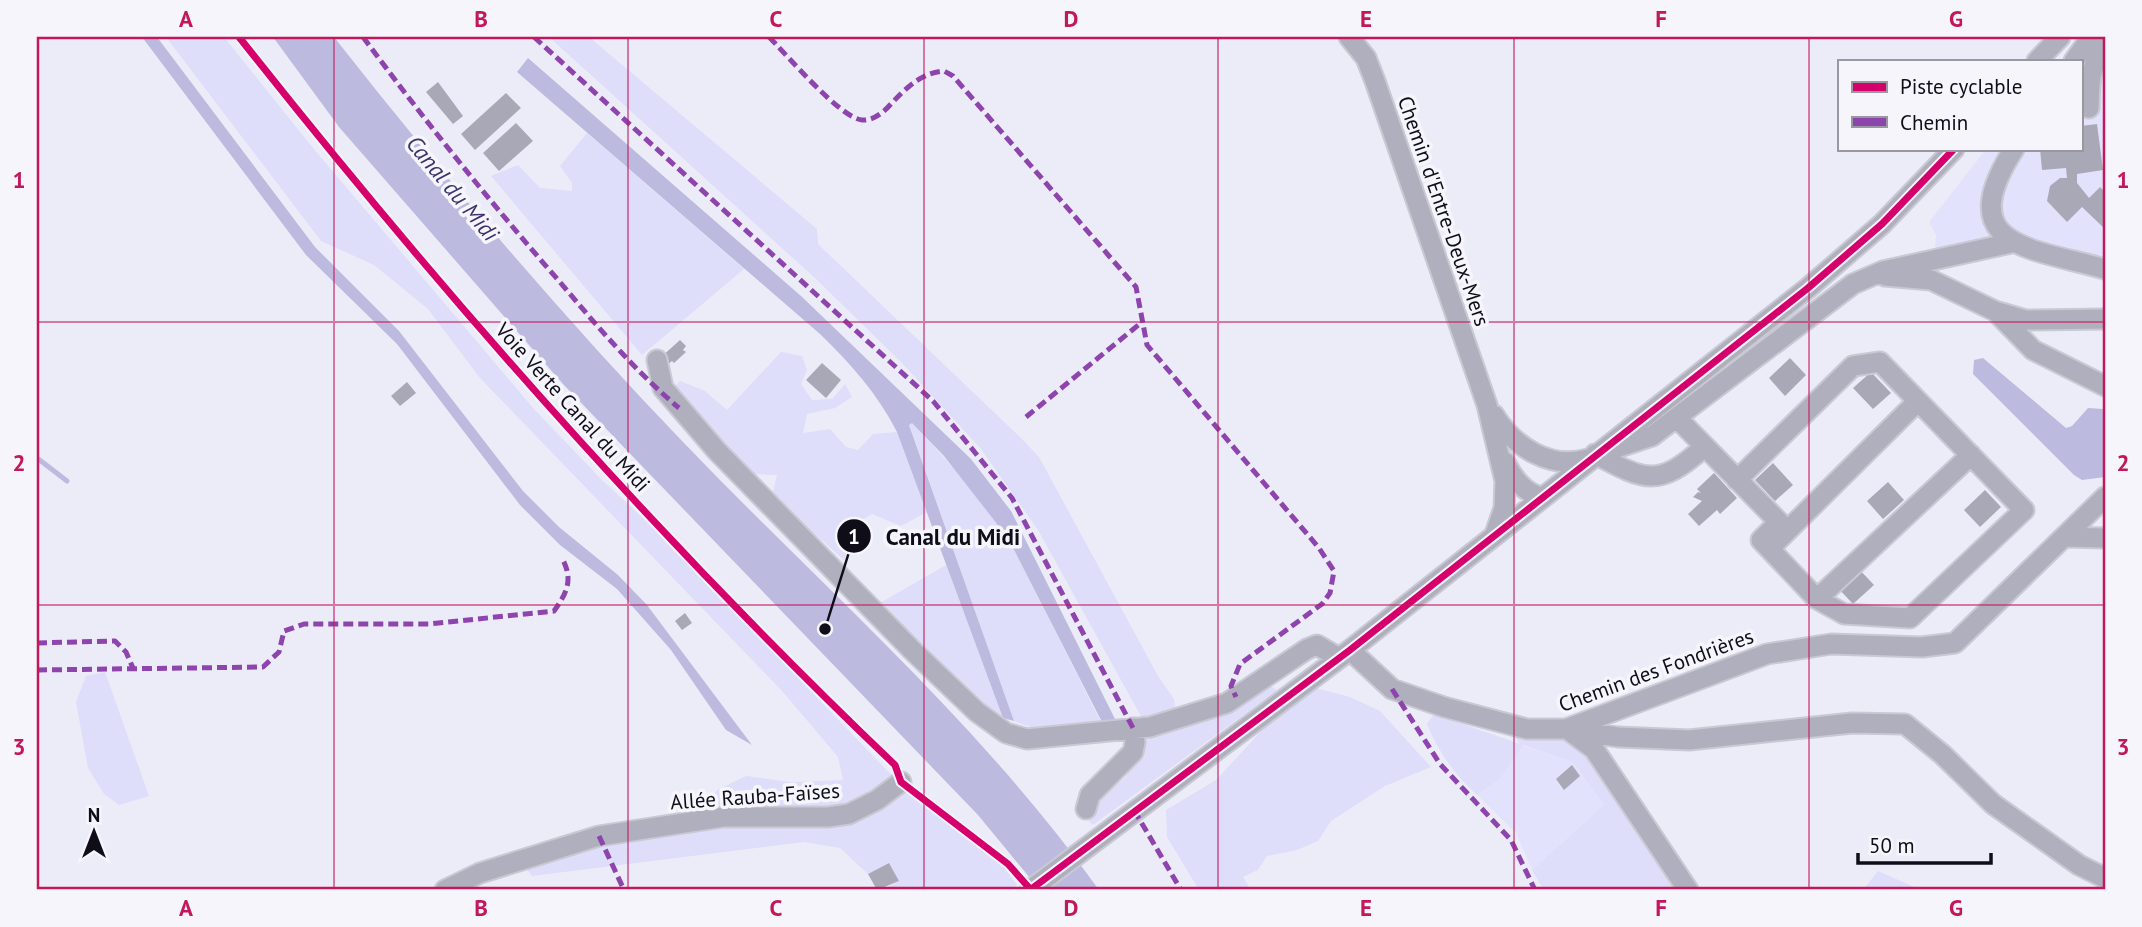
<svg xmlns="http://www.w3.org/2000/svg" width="2142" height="927" viewBox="0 0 2142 927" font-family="'PT Sans',sans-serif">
  <rect width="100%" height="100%" fill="#ececf9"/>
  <path fill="#e3e2fc" d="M2082,37H2105V282L2008,253L1933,269L1936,235L1929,222L1986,149H2081V61H2060Z
    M1522,745L1573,762L1604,805L1532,870L1516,833L1477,795L1500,779Z"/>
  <path fill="#deddfa" d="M166,37H224L313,148L534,409L602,480L660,534L901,785L1005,868L1017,885L1011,890H883L899,881L889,863L868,874L840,848L804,842L532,876L522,863L681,822L719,789L746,776L791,782L843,780L838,757L783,692L480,378L428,309L374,265L321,241Z
    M549,37H589L817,229L818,244L1022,439L1039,457L1158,676L1174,699L1176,711L1165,719L1142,718L1038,530L981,449L903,364L816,279Z
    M587,133L744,269L642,355L491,176L518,165L540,188L572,191V183L560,166Z
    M781,352L802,356L807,370L801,384L812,400L832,399L845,384L852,397L835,408L807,414L803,433L830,429L846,447L858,450L873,434L897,432L927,512L901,526L872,514L858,522L844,560L772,496L777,475L749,474L672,390L680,381L705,391L727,410Z
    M912,422L964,480L1008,538L1102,724L1039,730L1014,721L909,424Z
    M946,565L1003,718L983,707L880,603Z
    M105,672L149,796L119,805L104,794L88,768L76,702L86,676Z
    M1267,684L1277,690L1093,825L1087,819L1095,803L1126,777L1142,742L1161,731Z
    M1316,688L1350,697L1380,711L1431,767L1385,786L1331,821L1318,841L1297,850L1267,856L1258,870L1243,877L1251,890H1199L1167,837L1166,810L1216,780L1266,726Z
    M1434,714L1520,744L1514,736L1561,739L1583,746L1680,890H1544L1532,870L1604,805L1573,762L1523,745L1500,779L1477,795C1454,774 1439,753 1427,724Z
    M1878,871L1921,890H1863Z"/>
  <path fill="#bcbadf" d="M142,37H157L315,247L399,331L523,491L559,527L618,575L647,605L752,745L726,730L671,650L617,589L560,545L520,505L397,344L306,255Z
    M273,37H334C444,177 560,314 684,443C825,590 981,724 1099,890H1040L978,815L563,384L339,127Z
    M528,58L801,296L971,459L1011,511L1116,721L1103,724L1008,538L944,456L912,423L909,425L1014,721L1003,718L897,432C877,393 851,364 820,334L517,72Z
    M1983,358L2066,428L2072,426L2088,408L2103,409L2105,477L2082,480L2074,475L1973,374L1974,360Z"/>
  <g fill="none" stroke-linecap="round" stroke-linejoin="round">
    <path stroke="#bcbadf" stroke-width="5" d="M37,458L67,481"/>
  </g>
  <path fill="#a8a8b6" d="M438,82L463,116L453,124L426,92Z
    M506,93L521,108L475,150L461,134Z
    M516,123L533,141L499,171L483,153Z
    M2097,124L2103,170L2077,174V183L2089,198L2100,187L2105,192V229L2082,207L2067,222L2047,201L2050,186L2060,178H2067L2066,168L2042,170L2040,149H2081V126Z
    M680,340L686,346L683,350L686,352L674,363L672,361L667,365L660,358Z
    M1790,358L1806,375L1785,396L1769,378Z
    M822,363L841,380L826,398L806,380Z
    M1871,372L1891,393L1873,409L1853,388Z
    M407,382L416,393L400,406L391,396Z
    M1773,463L1793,485L1775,501L1755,480Z
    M1714,473L1737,498L1720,514L1717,510L1699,526L1688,514L1702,501L1693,497L1698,492L1701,493L1697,489Z
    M1888,482L1904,500L1883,519L1867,501Z
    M1985,490L2001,507L1980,527L1964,510Z
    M1858,568L1874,585L1853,604L1837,587Z
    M685,613L692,623L682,630L675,621Z
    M1572,765L1580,776L1564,790L1556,779Z
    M889,863L899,881L877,890L868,874Z"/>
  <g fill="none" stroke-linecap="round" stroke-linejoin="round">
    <g stroke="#c9c9d4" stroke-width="23">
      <path id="minor" d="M1349,37L1366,58L1375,81L1487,405L1505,481L1504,508L1495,534
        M2037,61L2060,37
        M2074,61L2084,47L2098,37
        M2089,108C2090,87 2088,65 2105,51
        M2014,149C1951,247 2031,248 2105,269
        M1885,276L1931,280L1995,311L2026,320L2105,319
        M1998,314L2033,350L2105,386
        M657,360L663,388L717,451L913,651L977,712L1006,733L1027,739L1150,727L1227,703L1307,649L1317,645L1339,658
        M1494,415C1514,447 1550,470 1588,459
        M1677,418L1779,522L1761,540L1817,599L1844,614L1910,618L2024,510L1880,362L1853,366L1737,480
        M1610,450L1652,436L1853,284L1883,271L2011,243
        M1595,454C1645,481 1659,488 1704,447
        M1505,462C1512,477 1525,494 1542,497
        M2065,537L2105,538
        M1775,543L1918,401
        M1817,599L1971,455
        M1350,650L1392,689L1444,707L1527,729H1566L1767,654L1831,644L1922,647L1955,643L2105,497
        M1571,730L1618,737L1689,740L1852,723L1905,724L1943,755L1993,804L2079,865L2105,878
        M1571,732L1594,749L1688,890
        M1086,809L1090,795L1133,752L1135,742L1133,728
        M445,890L480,873L599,836L723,817H828L849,814L877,800L901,782
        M1030,890L1350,650L1808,288L1882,224L1954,149"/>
    </g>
    <use href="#minor" stroke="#b0afbd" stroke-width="19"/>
    <path stroke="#8e44ad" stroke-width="5" stroke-dasharray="10 5" stroke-linecap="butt" d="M363,37C425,121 490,202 559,281C597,326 634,370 679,408
      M534,37L933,401L1012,498L1133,728
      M769,37C786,54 840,118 862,120C872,121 883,113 890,105C905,89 920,73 944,71L953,76L1136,287L1147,345L1319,548L1334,571L1330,593L1322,604L1240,664L1231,686L1236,697
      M1026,417L1142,322
      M37,643L115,641L126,652L133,668
      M37,670L263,667L279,652L284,631L304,624H429L554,611C567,593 573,580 563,560
      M1392,689L1440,764L1511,840L1535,890
      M1134,810L1181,890
      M599,836L624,890"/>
    <g stroke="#f5f5fb" stroke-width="11">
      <path id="cycleway" d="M239,37C442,294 658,539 895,765L901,782L1008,864L1031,890
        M1030,890L1350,650L1808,288L1882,224L1954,149"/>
    </g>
    <use href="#cycleway" stroke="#d6006c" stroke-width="7"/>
  </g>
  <path fill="none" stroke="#c2185b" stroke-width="2" stroke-opacity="0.55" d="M334,37V890M628,37V890M924,37V890M1218,37V890M1514,37V890M1809,37V890M37,322H2105M37,605H2105"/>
  <g text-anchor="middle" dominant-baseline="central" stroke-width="7" stroke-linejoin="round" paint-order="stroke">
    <g font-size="21" fill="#0e0d18" stroke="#f5f5fb">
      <text transform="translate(1444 211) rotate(71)">Chemin d'Entre-Deux-Mers</text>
      <text transform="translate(573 407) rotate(48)">Voie Verte Canal du Midi</text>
      <text transform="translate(1656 670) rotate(-20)">Chemin des Fondrières</text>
      <text transform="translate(755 796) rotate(-4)">Allée Rauba-Faïses</text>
    </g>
    <g font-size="23" font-style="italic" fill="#3c336d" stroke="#f5f5fb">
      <text transform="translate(453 188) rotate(50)">Canal du Midi</text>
    </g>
  </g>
  <path fill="none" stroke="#0e0d18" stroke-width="2.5" d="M825 629L854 536"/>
  <g fill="#0e0d18" stroke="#f5f5fb" stroke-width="2.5">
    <circle cx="825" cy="629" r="7"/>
    <circle cx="854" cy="536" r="18"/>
  </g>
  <g font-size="21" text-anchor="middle" font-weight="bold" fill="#fff">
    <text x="854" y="544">1</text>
  </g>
  <g font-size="23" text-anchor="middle" font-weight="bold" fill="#0e0d18" stroke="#f5f5fb" stroke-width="7" stroke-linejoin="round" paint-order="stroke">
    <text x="953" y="545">Canal du Midi</text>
  </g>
  <rect width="2142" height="927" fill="none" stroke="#f5f5fb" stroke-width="77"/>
  <rect x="1838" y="60" width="245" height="91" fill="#f5f5fb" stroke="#9998a0" stroke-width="2"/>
  <rect x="1852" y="82" width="35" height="10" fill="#d6006c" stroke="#9998a0" stroke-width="2"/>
  <text x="1900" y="94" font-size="21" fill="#0e0d18">Piste cyclable</text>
  <rect x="1852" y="117" width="35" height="10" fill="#8e44ad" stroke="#9998a0" stroke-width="2"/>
  <text x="1900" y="130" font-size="21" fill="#0e0d18">Chemin</text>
  <g transform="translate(94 832)" stroke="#f5f5fb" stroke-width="5" paint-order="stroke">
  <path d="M0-5L12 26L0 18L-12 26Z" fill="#0e0d18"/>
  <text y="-10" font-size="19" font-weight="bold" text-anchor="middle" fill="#0e0d18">N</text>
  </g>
  <path d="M1858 853v10h133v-10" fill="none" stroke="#0e0d18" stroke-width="3.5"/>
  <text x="1869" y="853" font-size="21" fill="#0e0d18" stroke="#f5f5fb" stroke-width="5" paint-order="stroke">50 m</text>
  <rect x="38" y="38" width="2066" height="850" fill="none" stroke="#c2185b" stroke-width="2.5"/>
  <g font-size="23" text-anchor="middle" font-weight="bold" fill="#c2185b">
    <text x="186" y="27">A</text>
    <text x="481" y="27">B</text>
    <text x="776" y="27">C</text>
    <text x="1071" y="27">D</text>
    <text x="1366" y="27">E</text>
    <text x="1661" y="27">F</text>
    <text x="1956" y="27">G</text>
    <text x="19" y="188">1</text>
    <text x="2123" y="188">1</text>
    <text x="19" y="471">2</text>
    <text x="2123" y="471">2</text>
    <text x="19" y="755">3</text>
    <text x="2123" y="755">3</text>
    <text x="186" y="916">A</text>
    <text x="481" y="916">B</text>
    <text x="776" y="916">C</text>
    <text x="1071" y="916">D</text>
    <text x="1366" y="916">E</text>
    <text x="1661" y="916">F</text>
    <text x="1956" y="916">G</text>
  </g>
</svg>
